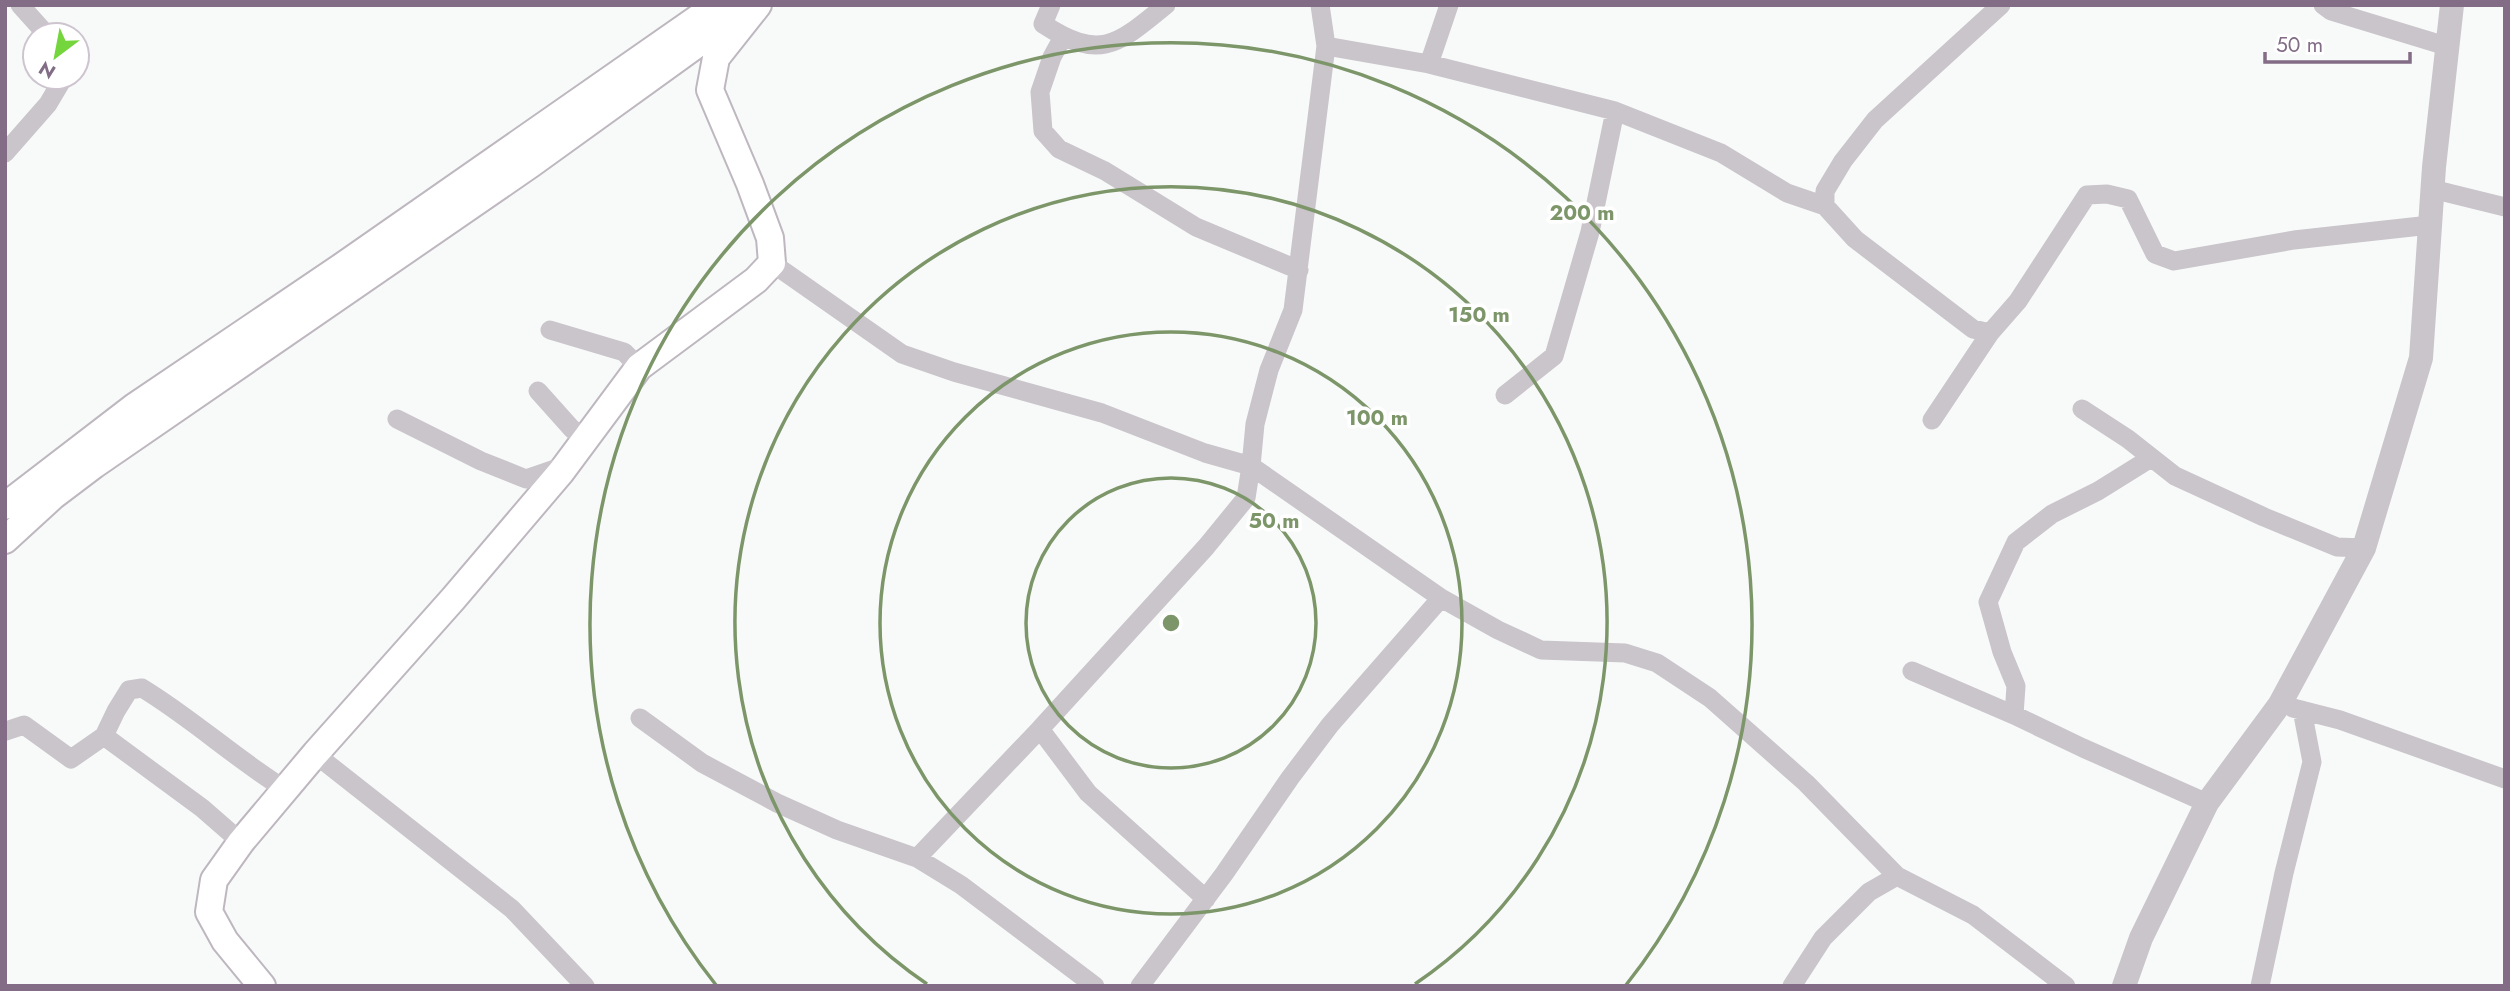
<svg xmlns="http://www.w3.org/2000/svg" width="2510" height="991" viewBox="0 0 2510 991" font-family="Jost,sans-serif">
  <rect width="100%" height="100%" fill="#f8faf9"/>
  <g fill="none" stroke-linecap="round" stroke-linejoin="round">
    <g stroke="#beb7bf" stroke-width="30">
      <path id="secondary" d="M5,506L134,407L344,265L717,5
        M5,540L53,496L94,465L531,164L743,11
        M262,986L225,941L209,912L214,880L241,842L315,754L453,599L561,472L639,367L756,280L772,263L770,238L750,184L710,90L716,58L758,5"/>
    </g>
    <path stroke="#cac4cb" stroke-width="19" d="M20,5L47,35
      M1051,5L1043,24C1101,62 1118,44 1166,5
      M1320,5L1326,46L1293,310L1269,370L1255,424L1251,466L1441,598L1498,630L1541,650L1625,653L1657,663L1710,698L1806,783L1897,876L1973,915L2066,986
      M2001,5L1875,120L1843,161L1825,191V206L1855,239L1973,329L1990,333L2018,301L2087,195L2107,194L2128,199L2155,254L2174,261L2294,240L2430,225
      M2323,5L2331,11L2446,46
      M1063,37L1052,57L1040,92L1043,131L1059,149L1105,171L1196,227L1299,270
      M1326,46L1429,64L1615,111
      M1429,64L1449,5
      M5,153L48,104L64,77
      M2432,189L2505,207
      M550,330L624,352L639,367
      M538,391L572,429L587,439
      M1505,395L1554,356L1590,232L1615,111L1721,153L1787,193L1825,206
      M2082,409L2128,439L2175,476L2264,517L2337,547L2364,548
      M397,419L481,461L526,479L555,469L561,472
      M1932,420L1990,333
      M2151,458L2098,491L2052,514L2016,542L1988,602L2002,652L2016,686L2014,715L2083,748L2207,803
      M1912,671L2014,715
      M2293,708L2340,720L2505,779
      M640,718L702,763L777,803L837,830L917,858L1040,729L1206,547L1246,498L1251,466L1205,453L1102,413L954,372L902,354L772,263
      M1040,729L1088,793L1206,899
      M6,731L24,725L71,759L104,736L116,711L129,690L142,688C193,719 236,759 286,790
      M104,736L202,808L241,842
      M315,754L512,909L585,986
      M917,858L961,885L1095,986
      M1140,986L1224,874L1290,778L1330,725L1441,598
      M1792,986L1823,938L1869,892L1897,876
      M2260,986L2284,873L2312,762L2302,710"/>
    <path stroke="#cac4cb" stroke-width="24" d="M2124,986L2141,938L2207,803L2280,704L2364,548L2421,358L2434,167L2452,5"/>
    <use href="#secondary" stroke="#fff" stroke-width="26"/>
  </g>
  <g fill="none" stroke="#7d9669" stroke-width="3.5">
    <circle cx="1171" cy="623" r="145"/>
    <circle cx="1171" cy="623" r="291"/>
    <path d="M927 984A436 436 0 1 1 1415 984"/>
    <path d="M716 985A581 581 0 1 1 1626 985"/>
  </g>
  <circle cx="1171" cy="623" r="10" fill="#7d9669" stroke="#fff" stroke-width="3.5"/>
  <g font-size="21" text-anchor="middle" font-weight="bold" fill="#7d9669" stroke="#fff" stroke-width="7" stroke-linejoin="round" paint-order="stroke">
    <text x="1582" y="220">200 m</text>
    <text x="1479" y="322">150 m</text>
    <text x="1377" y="425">100 m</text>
    <text x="1274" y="528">50 m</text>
  </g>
  <rect width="2510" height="991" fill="none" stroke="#826c86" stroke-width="14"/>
  <g transform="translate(56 56) rotate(212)"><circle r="33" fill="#ffffff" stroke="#cdc4cf" stroke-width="2"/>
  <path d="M0-5L12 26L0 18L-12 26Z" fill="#75d53d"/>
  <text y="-10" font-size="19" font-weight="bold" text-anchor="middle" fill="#826c86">N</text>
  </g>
  <path d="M2265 52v10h145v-10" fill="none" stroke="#826c86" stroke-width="3.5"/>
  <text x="2276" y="52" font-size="21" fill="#826c86" stroke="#ffffff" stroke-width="5" paint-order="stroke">50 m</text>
</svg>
